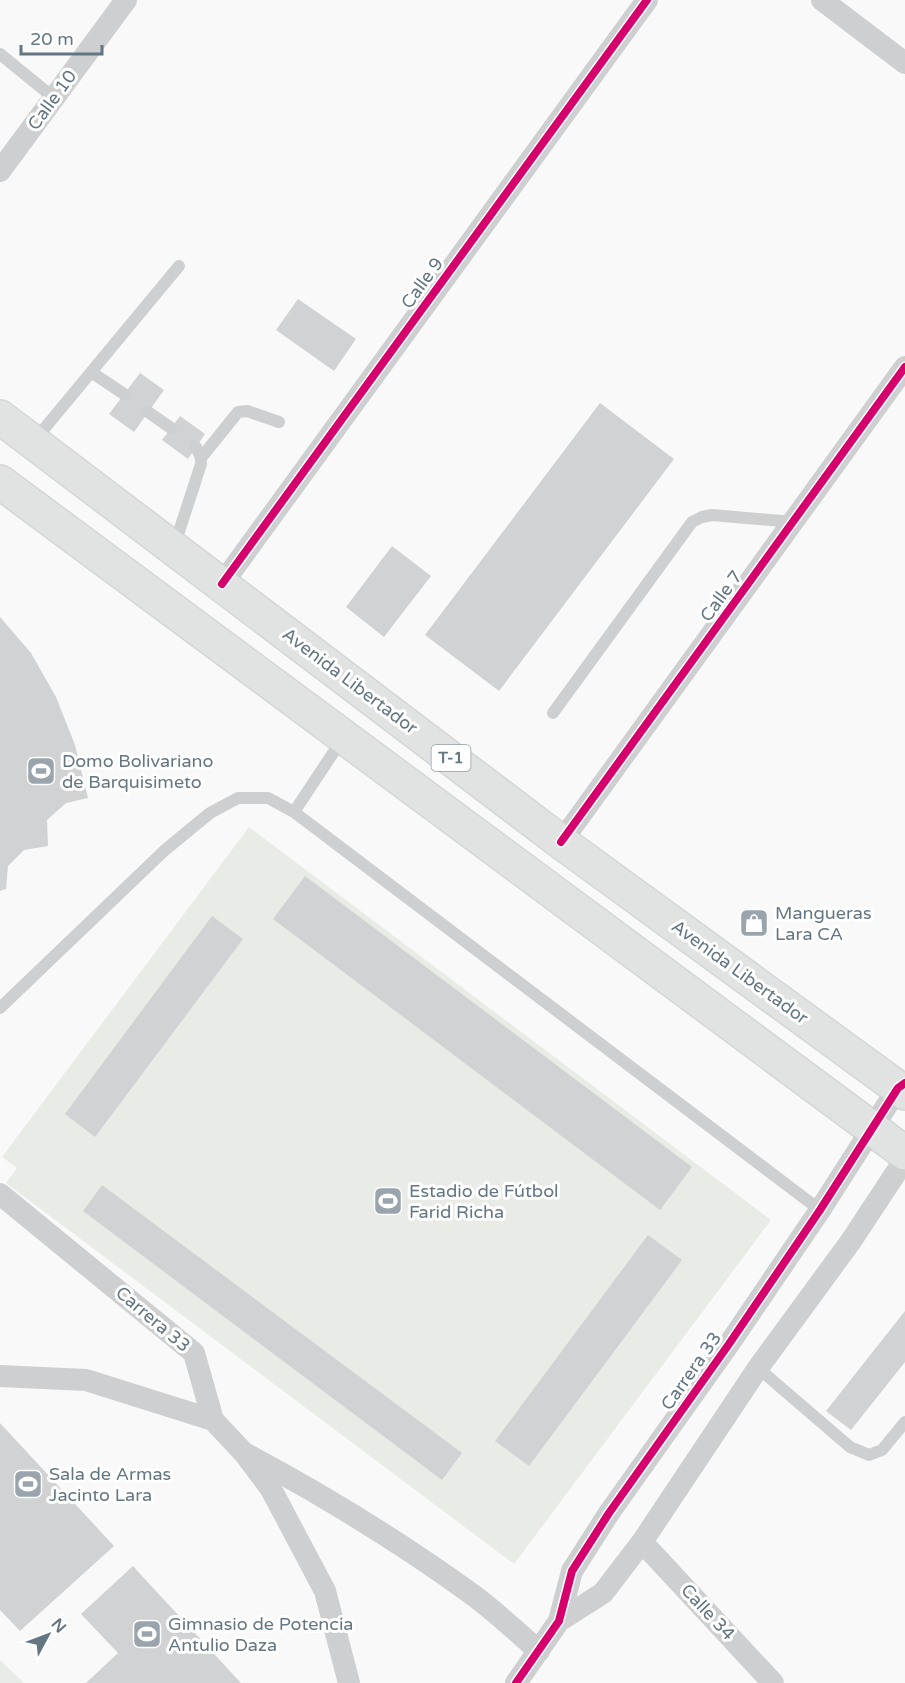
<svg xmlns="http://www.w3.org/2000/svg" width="905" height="1683" viewBox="0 0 905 1683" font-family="'Varela Round',sans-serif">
  <rect width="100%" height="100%" fill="#f9f9f9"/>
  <path fill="#e8ebe6" d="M249,827L771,1220L514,1564L6,1183L17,1168L2,1157Z
    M0,1660L24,1683H0Z"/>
  <path fill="#d0d2d3" d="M298,299L356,339L334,371L276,330Z
    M140,373L164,390L134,432L109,414Z
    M600,403L674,459L499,691L425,635Z
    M180,416L205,434L188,459L162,440Z
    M392,546L431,576L384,637L346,607Z
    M0,617L31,653L56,697L75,745L88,798L66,803L47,820L48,846L24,850L8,866L6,889L0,891Z
    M305,876L692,1167L660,1210L273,919Z
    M212,916L243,939L95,1137L65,1114Z
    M102,1185L462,1453L442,1480L83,1211Z
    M648,1235L682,1260L529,1466L495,1441Z
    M905,1311V1362L851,1430L826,1411Z
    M0,1423L114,1546L20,1631L0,1610Z
    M133,1566L142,1576L241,1683H86L118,1653L81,1614Z"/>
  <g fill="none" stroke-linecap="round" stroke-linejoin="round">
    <g stroke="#d5d6d7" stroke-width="36">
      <path id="primary" d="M0,417L561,842L905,1093
        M0,482L905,1153"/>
    </g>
    <path stroke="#cecfd0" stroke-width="12" d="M0,54L54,98
      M91,372L124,394
      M148,412L171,428
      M34,441L179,266
      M201,458L238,412L247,411L279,422
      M174,547L201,464V458L196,447
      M553,713L692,522L702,517L712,515L793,522
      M294,812L343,738
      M0,1008L165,850L210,813L238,798H268L294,812L820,1210
      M758,1368L850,1447L869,1455L882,1450L905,1422"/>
    <path stroke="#cecfd0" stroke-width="22" d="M822,0L905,63
      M0,171L126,0
      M222,584L647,0
      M561,842L905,367
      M0,1194L194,1353L213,1420L86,1380L0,1376
      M213,1420L244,1453L271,1489L325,1591L349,1683
      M244,1453C323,1495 400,1542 473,1595C496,1612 517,1632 539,1651
      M642,1542L773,1683
      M559,1621L603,1593L642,1542L758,1368L851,1241L905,1159
      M516,1683L559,1621L572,1571L609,1513L729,1344L820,1210L898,1088L905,1083"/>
    <use href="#primary" stroke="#e1e2e2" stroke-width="33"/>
    <g stroke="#fff" stroke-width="11">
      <path id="cycleway" d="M222,584L647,0
        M561,842L905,367
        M516,1683L559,1621L572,1571L609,1513L729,1344L820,1210L898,1088L905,1083"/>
    </g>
    <use href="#cycleway" stroke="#d6006c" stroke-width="8"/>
  </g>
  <defs>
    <g id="stadium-square" transform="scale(1.5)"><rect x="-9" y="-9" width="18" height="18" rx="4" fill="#99a4ac" stroke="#fff"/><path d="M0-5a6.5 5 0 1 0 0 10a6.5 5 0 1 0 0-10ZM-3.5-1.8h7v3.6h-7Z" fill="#fff"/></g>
    <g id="shop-square" transform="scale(1.5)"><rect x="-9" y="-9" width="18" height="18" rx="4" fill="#99a4ac" stroke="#fff"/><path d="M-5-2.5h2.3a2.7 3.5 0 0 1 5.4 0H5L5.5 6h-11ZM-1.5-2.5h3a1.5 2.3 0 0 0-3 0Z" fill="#fff"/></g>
  </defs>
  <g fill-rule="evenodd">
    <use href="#stadium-square" x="41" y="771"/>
    <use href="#shop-square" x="754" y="923"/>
    <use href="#stadium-square" x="388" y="1201"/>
    <use href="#stadium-square" x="28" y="1484"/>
    <use href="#stadium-square" x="147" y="1634"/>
  </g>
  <g text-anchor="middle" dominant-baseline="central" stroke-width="6" stroke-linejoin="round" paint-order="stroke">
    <rect fill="#fff" stroke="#939fa8" stroke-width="1.5" x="431.5" y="745" width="39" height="26" rx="4.5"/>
    <g font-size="16" font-weight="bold" fill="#657683">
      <text x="451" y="758">T-1</text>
    </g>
    <g font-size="18" fill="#657683" stroke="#fff">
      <text transform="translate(52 100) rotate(-54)">Calle 10</text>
      <text transform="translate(422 283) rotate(-54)">Calle 9</text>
      <text transform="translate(721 596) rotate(-54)">Calle 7</text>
      <text transform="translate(350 681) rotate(37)">Avenida Libertador</text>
      <text transform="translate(740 972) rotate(36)">Avenida Libertador</text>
      <text transform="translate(153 1319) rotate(40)">Carrera 33</text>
      <text transform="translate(691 1371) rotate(-55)">Carrera 33</text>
      <text transform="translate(708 1612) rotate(47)">Calle 34</text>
    </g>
    <g font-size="18" fill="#657683" stroke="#fff" text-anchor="start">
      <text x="62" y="761">Domo Bolivariano<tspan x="62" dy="21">de Barquisimeto</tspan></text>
      <text x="775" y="913">Mangueras<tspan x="775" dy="21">Lara CA</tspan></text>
      <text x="409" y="1191">Estadio de Fútbol<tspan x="409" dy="21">Farid Richa</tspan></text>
      <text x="49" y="1474">Sala de Armas<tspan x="49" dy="21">Jacinto Lara</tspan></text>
      <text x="168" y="1624">Gimnasio de Potencia<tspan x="168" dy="21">Antulio Daza</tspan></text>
    </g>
  </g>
  <g transform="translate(48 1635) rotate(49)" stroke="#ffffff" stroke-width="4.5" paint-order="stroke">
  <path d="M0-4.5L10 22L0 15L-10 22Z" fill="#657683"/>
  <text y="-9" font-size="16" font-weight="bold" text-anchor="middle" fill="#657683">N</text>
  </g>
  <path d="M21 45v9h81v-9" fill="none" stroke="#657683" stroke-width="3"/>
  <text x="30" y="45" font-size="18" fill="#657683" stroke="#ffffff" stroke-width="4.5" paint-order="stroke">20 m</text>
</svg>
